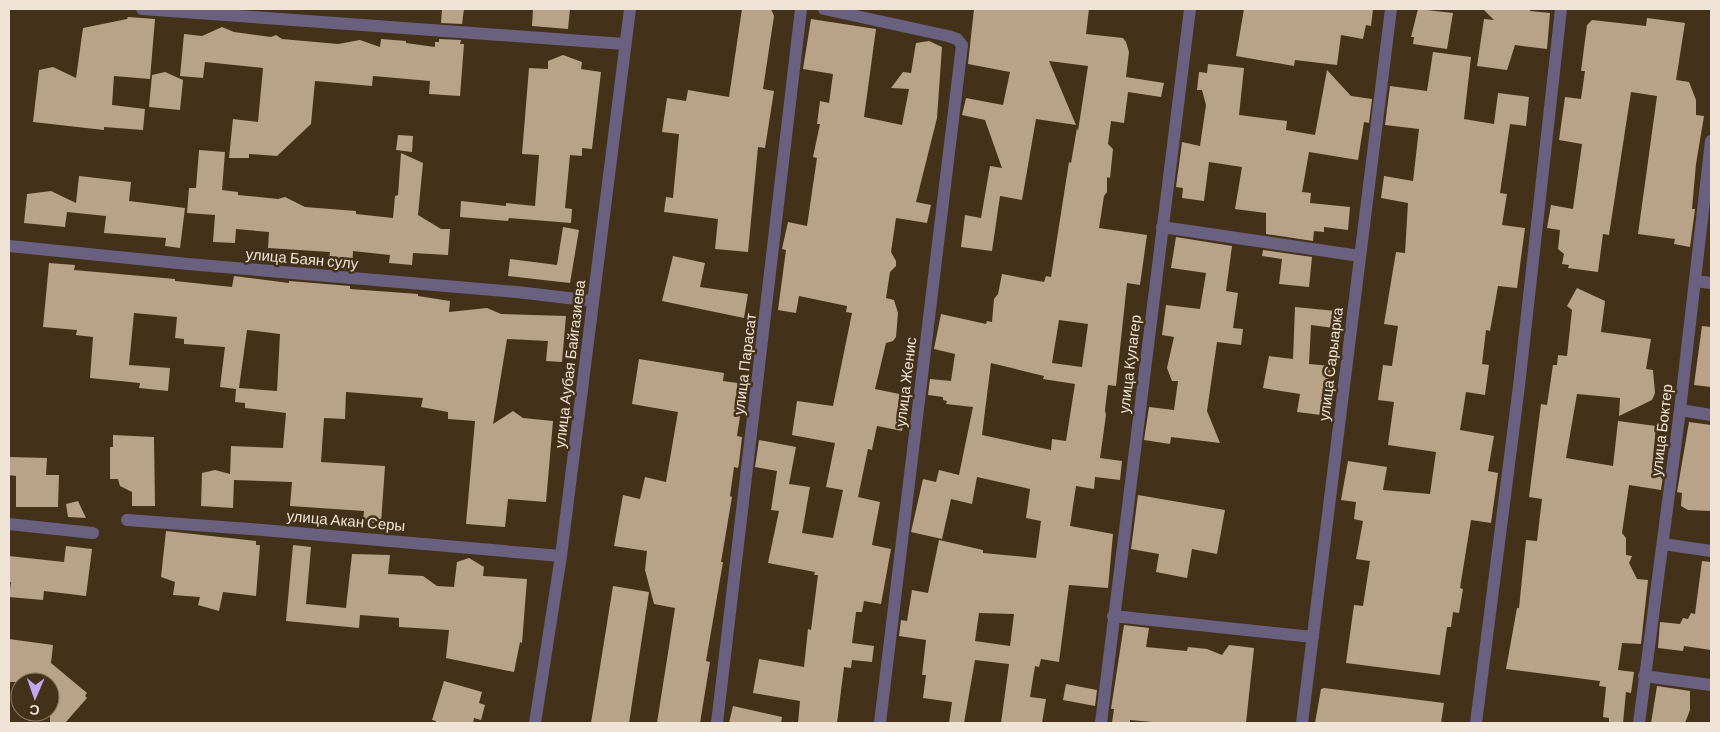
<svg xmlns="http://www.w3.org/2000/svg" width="1720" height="732" viewBox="0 0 1720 732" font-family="Barlow,sans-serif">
  <rect width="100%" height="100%" fill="#44311a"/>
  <path fill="#b9a388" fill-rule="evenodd" d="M442,9H464L462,24L441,23Z
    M533,9H570L568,29L532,26Z
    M742,9H771L774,16L763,89L774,91L765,148L758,147L748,252L715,249L718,219L664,212L666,197L673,198L679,134L662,132L667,98L686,101L688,90L729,97Z
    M974,9H1089L1086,34L1123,38L1126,42L1129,52L1126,77L1164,83L1161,97L1128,92L1124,123L1111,121L1108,144L1113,149L1110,178L1107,177V192L1104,196L1099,228L1147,235L1140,285L1127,283L1116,386L1108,385L1105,410L1106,415L1100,458L1122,461L1120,480L1095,477L1094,489L1076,486L1070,526L1113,534L1108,588L1069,585L1059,662L1041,659L1039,667L1035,666L1030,697L1046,699L1042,723H1001L1009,664L975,660L964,723H949L952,702L923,698L926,675H922L926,640L899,636L901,620L907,621L912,590L928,593L939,540L983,550V553L1036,558L1041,521L1026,518L1030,489L977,477L972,504L951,499L942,539L911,532L923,479L936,482L939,470L959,475L973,407L946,404L947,401L943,400V397L928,395L930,379L951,381L955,354L934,349L941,314L986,324L987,321L992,322L994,299L998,294L1002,274L1044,282L1046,276L1051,277L1069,162L1071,163L1077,128L1078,131L1088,66L1049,61L1076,125L1036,119L1022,200L1000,196L992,251L961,247L965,215L981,218L990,166L1002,168L985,120L962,115L966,98L1003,105L1010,72L968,64ZM1059,320L1088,324L1082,367L1052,363ZM991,363L1044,376L1043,379L1075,384L1066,441L1052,439L1051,450L982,435ZM979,613L1014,614L1010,646L975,641Z
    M1244,9H1373L1371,26L1366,25L1363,39L1341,35L1337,65L1295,60L1294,66L1236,56Z
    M1418,9L1453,13L1447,49L1413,44L1414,37H1411Z
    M1483,9H1530V11L1550,13L1547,49L1515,45L1507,70L1477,66L1484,19L1494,20Z
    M128,17L155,19L150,79L114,76L112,105L145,109L143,130L104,127V130L33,122L39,70L53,67L76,78L83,28L127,19Z
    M1647,18L1685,23L1676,80L1689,82L1696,100V115L1704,116L1696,164L1692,209H1695L1690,247L1674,244L1675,239L1638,234L1657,96L1631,92L1609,235L1603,234L1598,272L1568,268L1569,265L1562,264L1564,254L1558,249L1560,230L1547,228L1551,205L1573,209L1582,144L1559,140L1565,97L1581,99L1585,71H1581L1587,25L1592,20L1646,26Z
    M811,19L876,29L864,117L902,125L909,89L891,88L903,72L911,73L916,43L929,41L942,47L937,118L916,202L931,205L927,223L896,218L891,252L896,261V266L890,272L886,298L894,300L898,313L896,337L893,341L886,343L875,389L909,396L902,431L877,426L872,450L868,449L858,497L880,502L872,545L891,549L881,604L864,601L862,612H856L852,643L874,646L872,662L852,660L851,668L844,667L837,723H798L800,701L753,693L759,659L804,667L808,629L811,630L818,575H814L815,572L768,563L779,511L771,510L777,471L755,467L759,440L796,447L789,484L810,487L802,533L833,538L843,490L826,487L835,443L792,435L797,401L833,406L852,313L846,312L847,306L799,296L796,313L778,310L786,250L782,249L788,222L807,226L817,158L813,157L820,124H817L820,101L829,103L833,74L803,69Z
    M222,27L234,32L271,37L276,35L282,39L338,44L360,40L380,47L381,39L406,41V43L435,47V42H439V39L461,40L460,44H464L460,96L429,94L430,81L373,76L372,86L315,81L311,124L277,156L249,154V158H229L233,119L258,122L263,68L205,62L203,78L180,76L184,34L202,36Z
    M1433,52L1471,57L1464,119L1494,124L1498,93L1529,97L1526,126L1510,124L1500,193L1507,194L1502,225L1525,228L1517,288L1498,286L1490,331L1486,330L1482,364L1489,365L1485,395L1466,392L1460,430L1494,436L1488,471L1498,473L1491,523L1471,520L1460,588L1463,589L1459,613L1453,612L1451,627H1447L1440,675L1346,663L1354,605L1363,606L1370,561L1356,559L1363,521L1354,519L1356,502L1341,500L1348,461L1387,467L1383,490L1430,494L1436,452L1388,445L1394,402L1378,400L1383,365L1392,366L1398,326L1384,324L1396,252L1405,253L1408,203L1381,198L1384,176L1413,181L1419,129L1385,125L1390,86L1427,91Z
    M563,55L582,62L581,69L601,72L592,149L582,148V156L570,155L565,208L572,209L571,223L509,218L508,221L460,217L461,201L506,206V203L535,206L539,155L522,154L529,68L548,69V61Z
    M1208,64L1244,68L1239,115L1287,121L1286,130L1315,135L1327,70L1351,96L1372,99L1369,123L1364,122L1358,160L1309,152L1302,192L1311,193L1310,203L1350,207L1348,230L1324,227V232L1314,231L1313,241L1266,234V213L1235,209L1242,167L1209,162L1204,201L1182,198L1183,188L1176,187L1182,142L1200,146L1206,105L1202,90H1197L1199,72L1207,73Z
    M165,72L183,80L180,110L149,107L152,75Z
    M398,135L413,136L412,152L396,150Z
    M199,150L225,152L222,190L238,192V195L278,199L285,197L305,207L356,211V214L393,218L395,196L398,195L401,153L423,163L418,215L441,229H450L448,255L413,253L412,265L389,263L390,255L353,251L352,270L328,268L330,252L268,248L269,232L236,229L235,243L213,242L215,215L187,213L189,188H196Z
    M79,176L131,182L129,201L185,208L180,248L165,246L166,238L104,233L106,216L67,212L65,227L24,223L27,194L51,191L76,203Z
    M563,227L579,230L570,283L508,276L510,259L557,265Z
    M1176,237L1232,246L1226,291L1238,293L1233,328L1243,329L1241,345L1217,342L1207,411L1220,443L1171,437L1170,444L1144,440L1149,407L1174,410L1178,381H1172L1167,368L1174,337L1162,335L1166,305L1200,309L1206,273L1171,268Z
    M1263,250L1312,257L1309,287L1279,284L1282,259L1262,256Z
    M673,256L705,263L700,287L748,294L744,318L662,301Z
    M49,263L75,265L74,270L175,279V281L232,287L234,276L289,283V281L350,286V289L418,294V296L450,301L449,312L487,308L501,314L566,316L562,362L546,361L548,341L507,339L493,424L513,411L523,418L553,421L546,502L508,499L505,527L466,524L475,421L448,419V412L421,407L423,398L346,392L345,419L324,418L321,462L385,466L381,523L363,522L364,511L290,506L292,482L234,480L233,508L201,506L202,473L215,470L230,474L231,446L283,448L286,413L245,408V403L235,402L236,389L220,387L225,347L184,344V339L175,338L177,317L134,313L129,365L170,368L168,391L139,388L140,383L90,378L93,337L76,335L77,330L43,327ZM247,330L280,334L277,391L239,388Z
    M1577,288L1605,301L1601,332L1651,339L1646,369L1653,370L1655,393L1652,400L1619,416L1620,398L1577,394L1566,458L1613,466L1618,421L1656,426L1652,468L1664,469L1661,490L1629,485L1622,533L1626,538V555L1632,556L1629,563L1637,579L1648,580L1641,644L1622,643L1618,670L1634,672L1631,693L1626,692L1623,723H1609V718L1603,717L1606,687L1599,686L1600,681L1506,669L1517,608H1519L1526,540L1537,541L1542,499L1529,497L1541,404L1547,405L1553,365H1557L1558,355L1567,356L1572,310L1567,306Z
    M1295,307L1336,311L1334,328L1311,325L1309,364L1331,366L1327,401L1331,402L1329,416L1297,412L1300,394L1263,388L1269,356L1293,359Z
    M1702,326L1711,327V387L1694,385Z
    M639,359L724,373L723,381L745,384L737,436L742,437L739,463L738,468L734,467L730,496L732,497L721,562H723L706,661L710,662L700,723H657L675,608L654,604L645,570L647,551L614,546L623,495L640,499L645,477L666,482L678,412L632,404Z
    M1689,422L1711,425V511L1688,510L1681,506L1682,493L1677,492Z
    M113,435L154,437L155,506H132V492L120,486L118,479H110V447H113Z
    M9,457L47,458L46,475H59L58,507H16V476L9,475Z
    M1138,495L1225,510L1217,554L1192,549L1187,578L1156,572L1159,554L1131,549Z
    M78,501L86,518L68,517L66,504Z
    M166,531L256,541V545H260L256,596L223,592L219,611L198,605L200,597L173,595L175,582L161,577Z
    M293,545L311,547L306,604L346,608L352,554L390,555L388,574L423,576L437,586L454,587L457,562L469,558L484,567L483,576L527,579L522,643L520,642L514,672L446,658L449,630L399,627V618L360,615L359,628L286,621Z
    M66,546L92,549L86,596L44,591L43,600L9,597L11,582H9V556L64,562Z
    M1702,561L1711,562V650L1684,646L1683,651L1658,648L1660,622L1680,624L1683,618L1688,619L1691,613L1695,614Z
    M613,586L649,592L629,723H591Z
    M1124,625L1149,628L1146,647L1187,651L1188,647L1207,649L1222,655L1229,645L1254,648L1246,723H1163L1130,720V723H1112L1114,709H1111Z
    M9,639L53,645L51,663L87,693L85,696L87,698L65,723H50V682H9Z
    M444,681L482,692L479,703L485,705L481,720L474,718L473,723H435L436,721L432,720Z
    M1066,684L1097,690L1095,706L1063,700Z
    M1657,686L1690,691V710L1685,723H1651Z
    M1324,688L1444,703L1441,723H1315L1321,689Z
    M733,706L782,717L781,723H729Z"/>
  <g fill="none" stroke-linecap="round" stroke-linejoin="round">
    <path stroke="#6a607f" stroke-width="12" d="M142,9L624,44
      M824,9L948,36L957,39L962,45L880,723
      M1162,227L1360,256
      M9,246L188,264L517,292L593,301
      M1695,281L1711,283
      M1680,410L1711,415
      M127,520L250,529L561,556
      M9,524L93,533
      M1663,544L1711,551
      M1113,616L1313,637
      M1644,676L1711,685
      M535,723L561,556L630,9
      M717,723L801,9
      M1101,723L1190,9
      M1302,723L1391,9
      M1476,723L1519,386L1561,9
      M1639,723L1680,410L1711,141"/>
  </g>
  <g text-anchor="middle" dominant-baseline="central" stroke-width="5" stroke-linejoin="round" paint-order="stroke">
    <g font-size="15" fill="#f0e4d6" stroke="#44311a">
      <text transform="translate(302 258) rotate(5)">улица Баян сулу</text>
      <text transform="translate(569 364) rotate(-83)">улица Аубая Байгазиева</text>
      <text transform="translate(744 364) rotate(-83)">улица Парасат</text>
      <text transform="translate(1129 364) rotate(-83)">улица Кулагер</text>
      <text transform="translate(1330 364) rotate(-83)">улица Сарыарка</text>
      <text transform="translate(905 382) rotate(-83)">улица Женис</text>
      <text transform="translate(1661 430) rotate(-83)">улица Боктер</text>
      <text transform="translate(346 520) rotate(5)">улица Акан Серы</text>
    </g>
  </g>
  <rect width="1720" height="732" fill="none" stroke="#f0e4d6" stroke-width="20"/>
  <g transform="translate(35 697) rotate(182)"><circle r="24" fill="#44311a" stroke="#897965"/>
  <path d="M0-4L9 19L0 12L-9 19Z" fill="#c2a8f3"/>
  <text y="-8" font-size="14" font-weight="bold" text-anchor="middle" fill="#f0e4d6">С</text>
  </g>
</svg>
